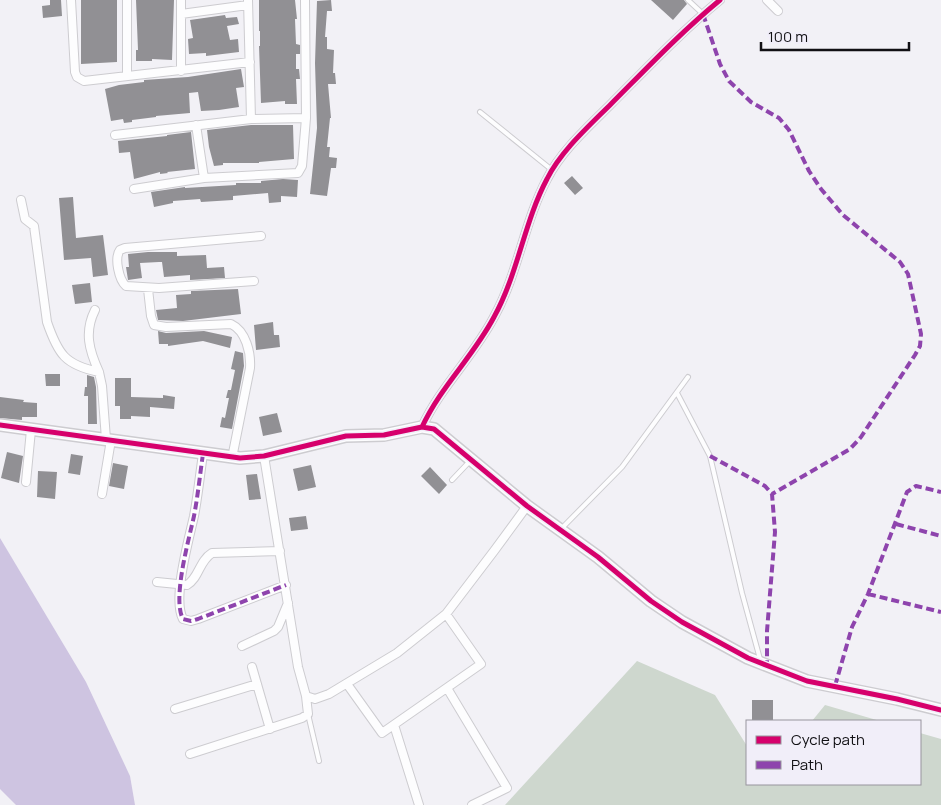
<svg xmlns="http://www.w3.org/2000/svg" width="941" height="805" viewBox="0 0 941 805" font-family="Manrope,sans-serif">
  <rect width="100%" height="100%" fill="#f2f1f6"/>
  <path fill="#ced7ce" d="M637,661L715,695L747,746V784H920V733L941,739V805H505Z
    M825,705L880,721H812Z"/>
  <path fill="#cec4e1" d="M0,538L86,682L130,776L135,805H16L0,789Z"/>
  <path fill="#919094" d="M50,0H61L62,16L43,18L42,6L50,5Z
    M81,0H117V62L81,64Z
    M136,0H174L172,60L152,59V61H136V50H138Z
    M259,0H295L297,19H295L296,44L300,45V54H296V69H299L300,79H296L297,104H285V101L261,103L259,46H260V31H259Z
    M331,0L332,11H327L325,37H327V49L334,50L333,73H335L336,84H328L331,118H330L327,147H330L329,157L337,158L336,168H331L327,196L310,194L317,128L315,63L317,1Z
    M651,0H684L687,4L673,20Z
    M225,15L226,18L237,17L239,24L227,26L230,40L238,39L239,52L206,56V53L189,54L188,39L193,38L190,20Z
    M241,69L244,87L236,88L239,107L219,110L201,111L198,92L189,93L190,113L156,116V117L132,120V122L124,123L123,119L111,121L105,89L119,85L144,82V80L188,77Z
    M251,125H293L294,159L259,162V163H223V165L214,166L209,147L207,130Z
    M191,132L195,169L167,172L168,173L160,174V172L134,179L130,152L119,153L118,141L167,136V135Z
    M572,176L583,188L575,195L564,183Z
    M283,179L298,180L297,197L281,196V202L269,203L268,193L233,196V200L201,202L200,199L173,201V203L154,207L151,192L185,187V188L236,185V183H261V181Z
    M73,197L76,238L103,235L108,275L93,277L91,258L64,260L59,198Z
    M148,252H177V256L206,255L207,268L224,267L225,278L190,280V275L164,277L162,262H159L140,263L142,278L128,280L126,267H129L128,254Z
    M90,283L92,302L75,304L72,285Z
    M238,289L241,314L183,321L158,320L156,310L177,308L176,295L191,294V291Z
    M273,322L274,335H279L280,347L256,350L254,325Z
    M158,331L166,333L204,331L232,337L230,348L203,341L168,346V344H159Z
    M235,351L243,353L244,366L232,429L220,427L222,417L225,418L229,398H226L228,390H231L235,370L231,369Z
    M45,374H60V386H46Z
    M87,375L94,377L96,387L97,424H88V396H84L85,387H87Z
    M115,378H131V397L163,398V395L175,397L174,409L150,407V417L131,416V419H120V406H115Z
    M0,397L24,400L23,402L37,403V417H22V420L0,418Z
    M277,413L282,432L263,436L259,417Z
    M7,452L23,456L19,483L1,478Z
    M71,454L83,456L80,475L68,473Z
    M113,463L128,466L124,489L109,486Z
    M311,465L316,487L298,491L293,469Z
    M430,467L447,485L439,494L421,476Z
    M38,471L57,472L55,499L37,497Z
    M257,474L261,499L249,500L246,475Z
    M306,516L308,529L291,531L289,518Z
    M752,700H773V721H752Z"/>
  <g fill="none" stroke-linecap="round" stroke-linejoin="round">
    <g stroke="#cdccd0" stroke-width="6">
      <path id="lane" d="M688,0L703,14
        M480,112L552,170
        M677,393L710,456L742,593L760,659
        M452,480L470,461
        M562,528L622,467L688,377
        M308,714L319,761"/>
    </g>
    <g stroke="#cdccd0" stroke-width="10">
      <path id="street" d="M71,0L75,72L77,77L84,81L250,62
        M127,0V75
        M181,0V71
        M248,0L251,119
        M767,0L778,11
        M181,14L248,5
        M196,125L204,178
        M115,135L251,119L306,118
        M134,189L204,178L298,173L302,166L306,118L305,0
        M21,200L25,219L34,226L47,322C58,354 65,365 99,372L102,386L106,439
        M254,281L159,288L126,286C119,280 114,258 120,250L125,248L261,236
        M148,289L151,316L154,325L166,327L231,324C246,331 251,353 250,368L232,458
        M95,310C84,332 89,350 99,372
        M422,427C441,386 473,357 494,317C518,274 524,222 547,179C561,151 588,127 611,104C646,69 681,32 720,0
        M203,454C200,474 198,495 194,516C189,539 172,599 183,619L191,621L198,619L286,585
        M26,482L31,430
        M102,494L111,440
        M157,582L187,585C199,578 199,561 212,553L280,551
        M242,646L274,631L278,627L288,603
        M252,667L270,729
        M347,684L382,733L481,664L446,614
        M447,688L507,788L472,805
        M306,696L315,699L329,694L397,653L446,614L494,551L527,506
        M175,709L257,684
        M394,725L419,805
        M190,754L302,718L308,714L306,696L298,667L264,456"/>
    </g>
    <g stroke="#cdccd0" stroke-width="14">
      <path id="secondary" d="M0,425L240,458L264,456L346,436L384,435L422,427L434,429L527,506L598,557L651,601L682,622L748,658L807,681L897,699L941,710"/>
    </g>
    <use href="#lane" stroke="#fdfdfe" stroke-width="4"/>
    <use href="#street" stroke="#fdfdfe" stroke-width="8"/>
    <use href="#secondary" stroke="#fdfdfe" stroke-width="11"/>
    <path stroke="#8e44ad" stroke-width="4" stroke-dasharray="8 4" stroke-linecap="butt" d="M703,14L720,64L729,81L751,102L779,118L789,130L809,171L821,189L843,215L900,262L908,274L921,334L920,346L915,355L861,437L850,449L772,494
      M203,454C200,474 198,495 194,516C189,539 172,599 183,619L191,621L198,619L286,585
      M710,456L765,486L772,494L775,532L767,631V665
      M896,524L941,536
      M868,594L941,612
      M835,686L852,627L868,594L907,492L916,486L941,492"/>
    <g stroke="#f1eef9" stroke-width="8">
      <path id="cycleway" d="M0,425L240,458L264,456L346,436L384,435L422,427L434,429L527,506L598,557L651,601L682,622L748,658L807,681L897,699L941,710
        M422,427C441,386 473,357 494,317C518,274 524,222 547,179C561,151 588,127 611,104C646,69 681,32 720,0"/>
    </g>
    <use href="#cycleway" stroke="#d6006c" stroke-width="5"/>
  </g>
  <rect x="746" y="720" width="175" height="65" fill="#f1eef9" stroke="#97959d"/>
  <rect x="756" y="736" width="25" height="8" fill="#d6006c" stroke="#97959d"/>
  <text x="791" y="745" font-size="15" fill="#111014">Cycle path</text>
  <rect x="756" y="761" width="25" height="8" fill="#8e44ad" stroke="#97959d"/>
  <text x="791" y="770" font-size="15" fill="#111014">Path</text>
  <path d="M761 42v8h148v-8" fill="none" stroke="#111014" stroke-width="2.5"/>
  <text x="768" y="42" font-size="15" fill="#111014" stroke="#f1eef9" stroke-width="4" paint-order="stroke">100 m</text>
</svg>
